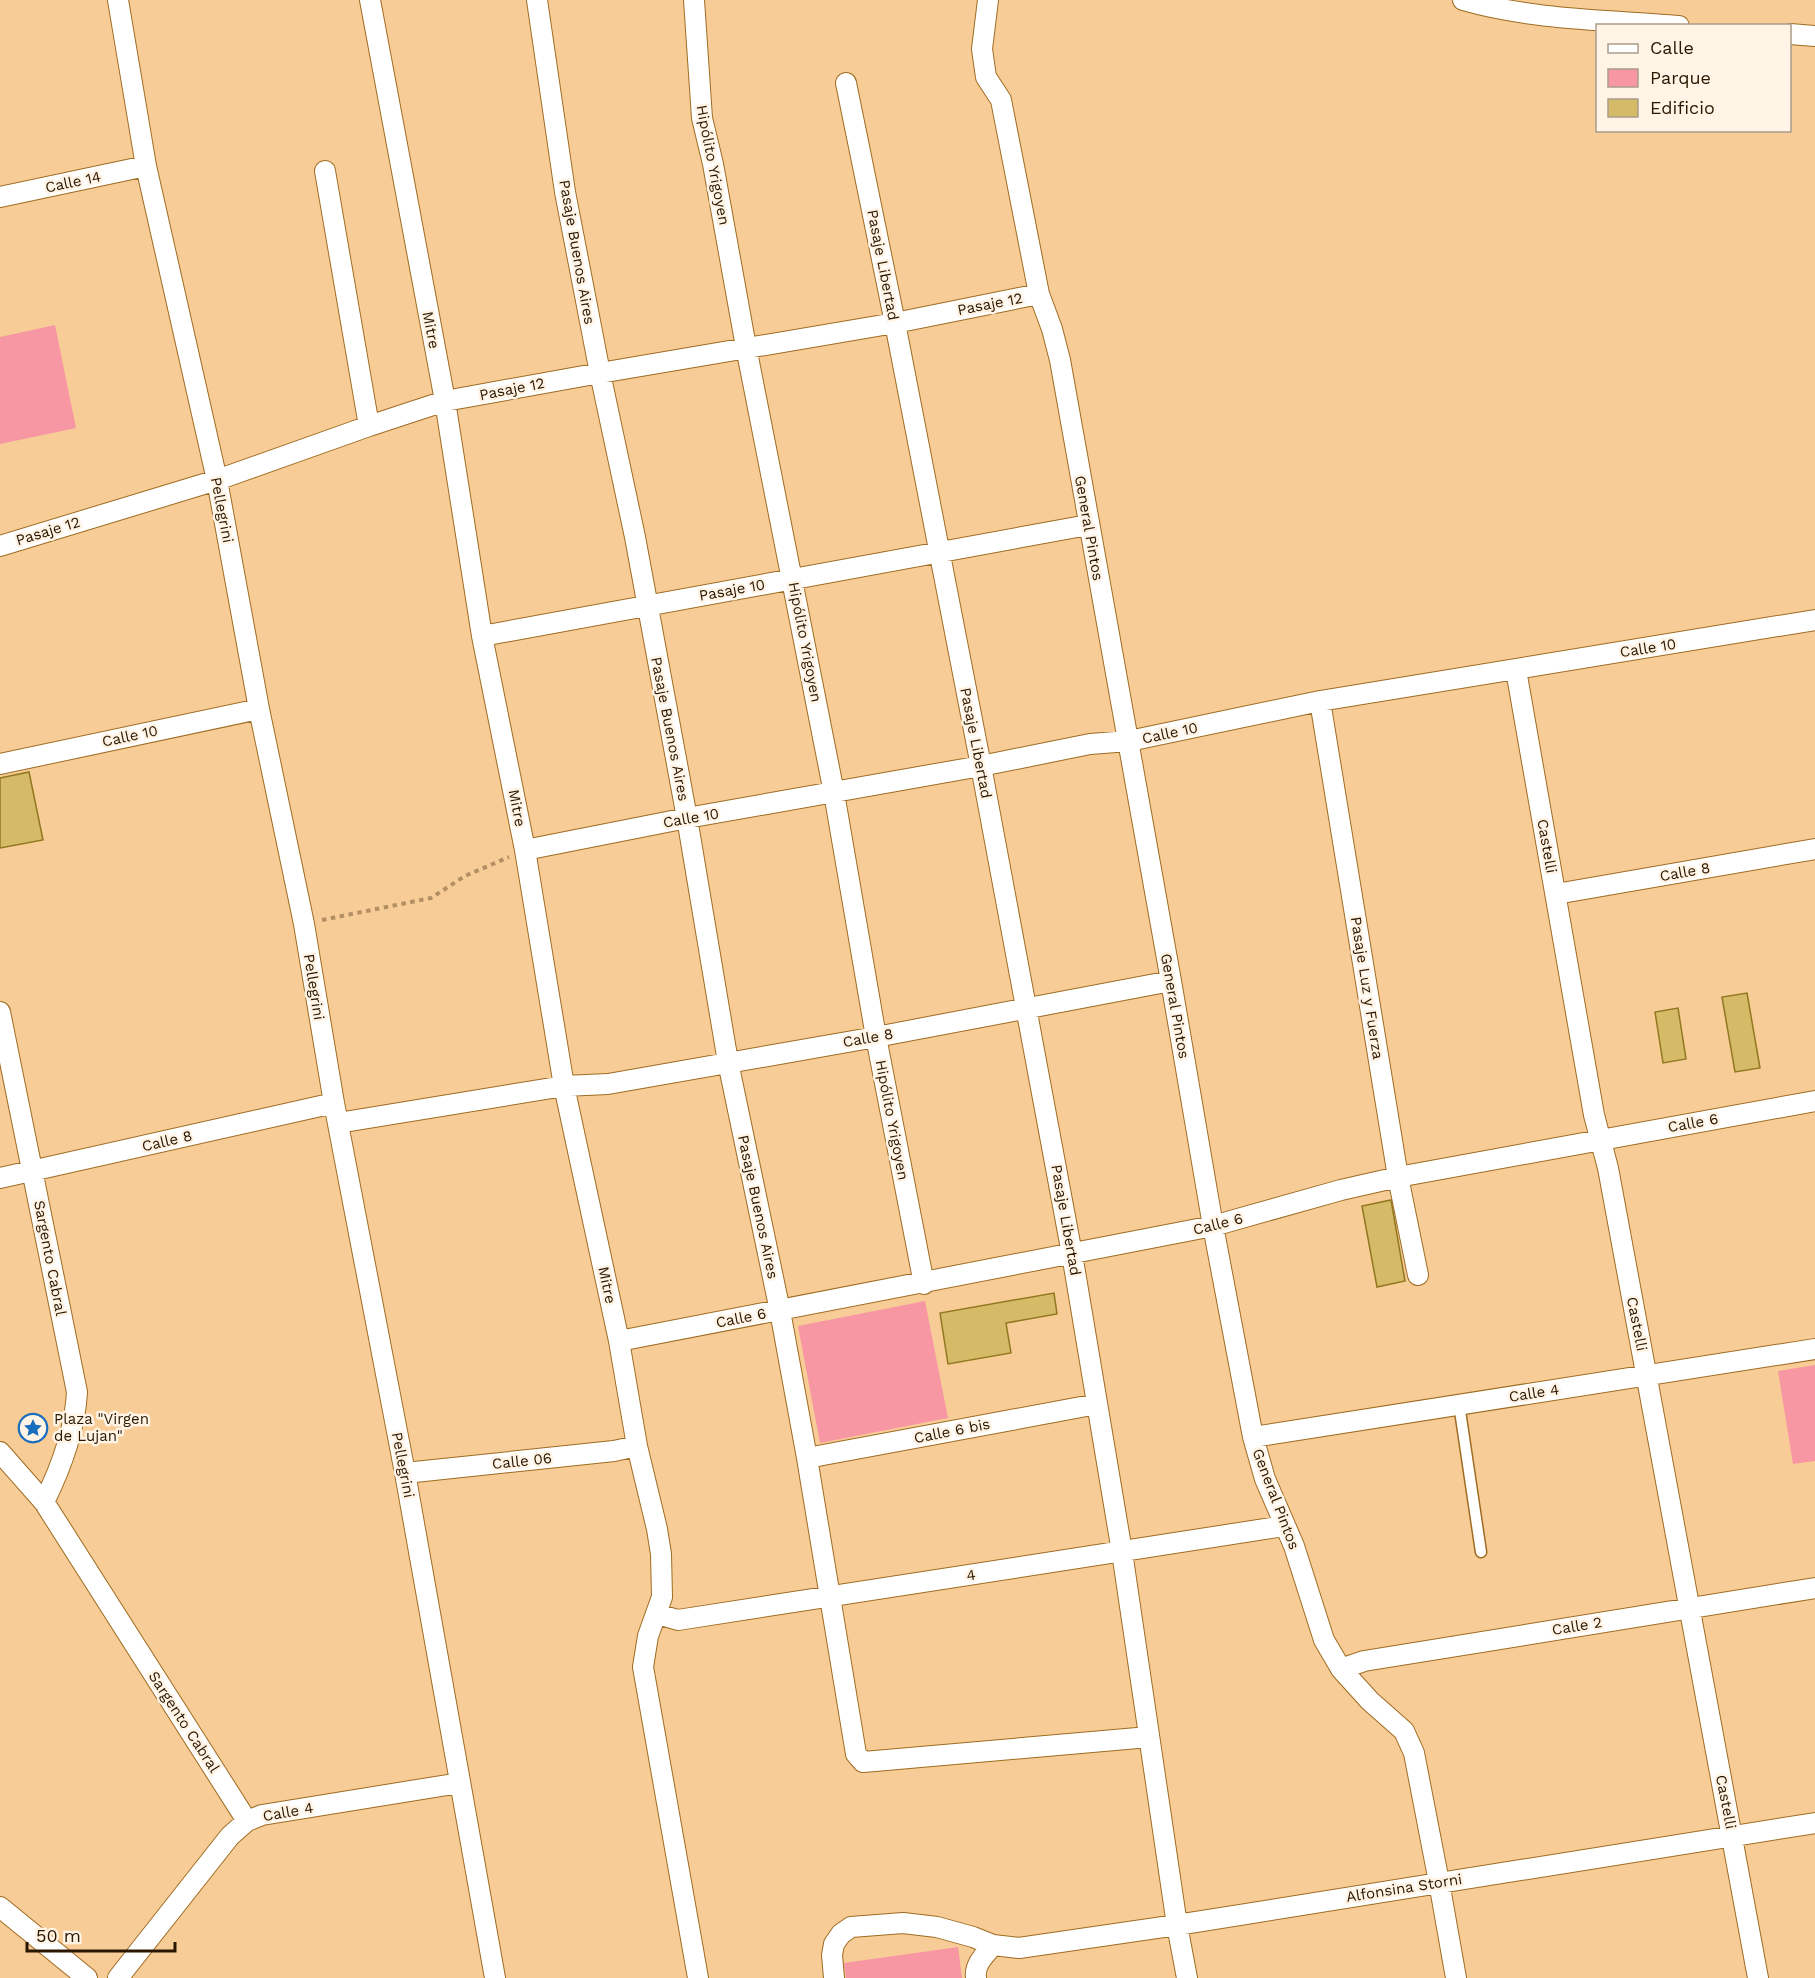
<svg xmlns="http://www.w3.org/2000/svg" width="1815" height="1978" viewBox="0 0 1815 1978" font-family="'Work Sans',sans-serif">
  <rect width="100%" height="100%" fill="#f8cc96"/>
  <path fill="#f797a4" d="M55,325L76,428L0,444V337Z
    M925,1301L948,1418L820,1443L798,1326Z
    M1815,1365V1461L1793,1464L1778,1371Z
    M958,1947L962,1978H846L844,1963Z"/>
  <path fill="#d5ba67" stroke="#91781f" stroke-width="1.5" d="M29,772L43,840L0,848V778Z
    M1747,993L1760,1068L1735,1072L1722,997Z
    M1678,1008L1686,1059L1663,1063L1655,1012Z
    M1391,1200L1405,1281L1377,1287L1362,1206Z
    M1054,1293L1057,1314L1006,1323L1011,1353L948,1364L940,1313Z"/>
  <g fill="none" stroke-linecap="round" stroke-linejoin="round">
    <g stroke="#9e6c22" stroke-width="13">
      <path id="service" d="M1459,1404L1481,1552"/>
    </g>
    <g stroke="#9e6c22" stroke-width="22">
      <path id="minor" d="M118,0L146,166L217,480L259,709L304,924L334,1103L405,1473L495,1978
        M370,0L445,401L482,636L525,850L564,1086L619,1341L637,1446L657,1529L661,1554L662,1597L648,1636L643,1667L698,1978
        M537,0L565,192L600,373L635,537L687,818L728,1062L780,1311L807,1458L856,1754L863,1762L875,1761L1149,1737
        M694,0L702,118L713,164L746,347L834,793L876,1037L924,1284
        M988,0L982,49L986,77L1001,100L1039,294L1052,329L1060,360L1171,981L1213,1226L1253,1437L1265,1479L1294,1546L1324,1640L1341,1669L1370,1701L1404,1731L1414,1753L1439,1882L1456,1978
        M1463,0C1532,20 1608,20 1679,26
        M1790,34L1815,36
        M846,83L895,323L981,766L1072,1254L1122,1552L1177,1925L1187,1978
        M325,171L369,426
        M0,197L146,166
        M0,546L217,480L369,426L445,401L600,373L895,323L1039,294
        M482,636L1088,525
        M1516,670L1594,1115L1608,1168L1758,1978
        M1320,701L1398,1177L1418,1275
        M0,764L259,709
        M525,850L687,818L981,766L1090,744L1129,741L1320,701L1815,620
        M1556,894L1815,849
        M0,1012L77,1392C75,1429 61,1468 44,1502
        M338,1123L564,1086L608,1084L876,1037L1171,981
        M0,1178L334,1103
        M619,1341L1213,1226L1341,1190L1398,1177L1815,1101
        M1253,1437L1815,1349
        M0,1452L44,1502L247,1821
        M807,1458L1097,1404
        M405,1473L614,1451L637,1446
        M657,1614L678,1620L1284,1526
        M1341,1669L1364,1661L1815,1588
        M0,1907L87,1978
        M118,1978L230,1836L247,1821L262,1815L460,1783
        M834,1978L832,1955L834,1944L841,1934L851,1927L903,1923L937,1927L973,1937L993,1945L1019,1948L1177,1925L1815,1823
        M976,1978C974,1964 985,1955 993,1945"/>
    </g>
    <path stroke="#b38f63" stroke-width="4" stroke-dasharray="4.5 4.5" stroke-linecap="butt" d="M322,920L431,898L465,876L509,857"/>
    <use href="#service" stroke="#fff" stroke-width="10"/>
    <use href="#minor" stroke="#fff" stroke-width="20"/>
  </g>
  <defs>
    <g id="sight-ring" transform="scale(1.5)"><circle r="9.5" fill="#fff4e6" stroke="#1b6ebc" stroke-width="1.5"/><path d="M0-6L1.8-2.2L6-1.7L2.9 1.2L3.7 5.4L0 3.3L-3.7 5.4L-2.9 1.2L-6-1.7L-1.8-2.2Z" fill="#1b6ebc"/></g>
  </defs>
  <g fill-rule="evenodd">
    <use href="#sight-ring" x="33" y="1428"/>
  </g>
  <g text-anchor="middle" dominant-baseline="central" stroke-width="5" stroke-linejoin="round" paint-order="stroke">
    <g font-size="15" fill="#2b1700" stroke="#fff4e6">
      <text transform="translate(713 165) rotate(79)">Hipólito Yrigoyen</text>
      <text transform="translate(73 182) rotate(-12)">Calle 14</text>
      <text transform="translate(577 252) rotate(80)">Pasaje Buenos Aires</text>
      <text transform="translate(883 265) rotate(79)">Pasaje Libertad</text>
      <text transform="translate(990 304) rotate(-11)">Pasaje 12</text>
      <text transform="translate(431 330) rotate(79)">Mitre</text>
      <text transform="translate(512 389) rotate(-11)">Pasaje 12</text>
      <text transform="translate(222 510) rotate(79)">Pellegrini</text>
      <text transform="translate(1089 528) rotate(80)">General Pintos</text>
      <text transform="translate(48 531) rotate(-17)">Pasaje 12</text>
      <text transform="translate(732 590) rotate(-10)">Pasaje 10</text>
      <text transform="translate(805 642) rotate(79)">Hipólito Yrigoyen</text>
      <text transform="translate(1648 648) rotate(-9)">Calle 10</text>
      <text transform="translate(670 729) rotate(79)">Pasaje Buenos Aires</text>
      <text transform="translate(1170 733) rotate(-12)">Calle 10</text>
      <text transform="translate(130 736) rotate(-12)">Calle 10</text>
      <text transform="translate(976 743) rotate(79)">Pasaje Libertad</text>
      <text transform="translate(517 808) rotate(79)">Mitre</text>
      <text transform="translate(691 818) rotate(-10)">Calle 10</text>
      <text transform="translate(1547 846) rotate(80)">Castelli</text>
      <text transform="translate(1685 872) rotate(-10)">Calle 8</text>
      <text transform="translate(314 987) rotate(81)">Pellegrini</text>
      <text transform="translate(1367 988) rotate(81)">Pasaje Luz y Fuerza</text>
      <text transform="translate(1175 1006) rotate(80)">General Pintos</text>
      <text transform="translate(868 1038) rotate(-10)">Calle 8</text>
      <text transform="translate(892 1120) rotate(79)">Hipólito Yrigoyen</text>
      <text transform="translate(1693 1123) rotate(-10)">Calle 6</text>
      <text transform="translate(167 1141) rotate(-13)">Calle 8</text>
      <text transform="translate(758 1207) rotate(78)">Pasaje Buenos Aires</text>
      <text transform="translate(1066 1220) rotate(80)">Pasaje Libertad</text>
      <text transform="translate(1218 1224) rotate(-14)">Calle 6</text>
      <text transform="translate(50 1258) rotate(79)">Sargento Cabral</text>
      <text transform="translate(607 1285) rotate(78)">Mitre</text>
      <text transform="translate(741 1318) rotate(-11)">Calle 6</text>
      <text transform="translate(1637 1324) rotate(79)">Castelli</text>
      <text transform="translate(1534 1393) rotate(-9)">Calle 4</text>
      <text transform="translate(952 1431) rotate(-11)">Calle 6 bis</text>
      <text transform="translate(522 1461) rotate(-6)">Calle 06</text>
      <text transform="translate(403 1465) rotate(79)">Pellegrini</text>
      <text transform="translate(1276 1499) rotate(69)">General Pintos</text>
      <text transform="translate(971 1575) rotate(-9)">4</text>
      <text transform="translate(1577 1626) rotate(-9)">Calle 2</text>
      <text transform="translate(184 1722) rotate(57)">Sargento Cabral</text>
      <text transform="translate(1726 1802) rotate(79)">Castelli</text>
      <text transform="translate(288 1812) rotate(-10)">Calle 4</text>
      <text transform="translate(1404 1888) rotate(-9)">Alfonsina Storni</text>
    </g>
    <g font-size="15" fill="#2b1700" stroke="#fff4e6" text-anchor="start">
      <text x="54" y="1419">Plaza "Virgen<tspan x="54" dy="17">de Lujan"</tspan></text>
    </g>
  </g>
  <rect x="1596" y="24" width="195" height="108" fill="#fff4e6" stroke="#aa9c8a" stroke-width="1.5"/>
  <rect x="1608" y="44" width="30" height="9" fill="#ffffff" stroke="#aa9c8a" stroke-width="1.5"/>
  <text x="1650" y="54" font-size="18" fill="#2b1700">Calle</text>
  <rect x="1608" y="69" width="30" height="18" fill="#f797a4" stroke="#aa9c8a" stroke-width="1.5"/>
  <text x="1650" y="84" font-size="18" fill="#2b1700">Parque</text>
  <rect x="1608" y="99" width="30" height="18" fill="#d5ba67" stroke="#aa9c8a" stroke-width="1.5"/>
  <text x="1650" y="114" font-size="18" fill="#2b1700">Edificio</text>
  <path d="M27 1942v9h148v-9" fill="none" stroke="#2b1700" stroke-width="3"/>
  <text x="36" y="1942" font-size="18" fill="#2b1700" stroke="#fff4e6" stroke-width="4.5" paint-order="stroke">50 m</text>
</svg>
